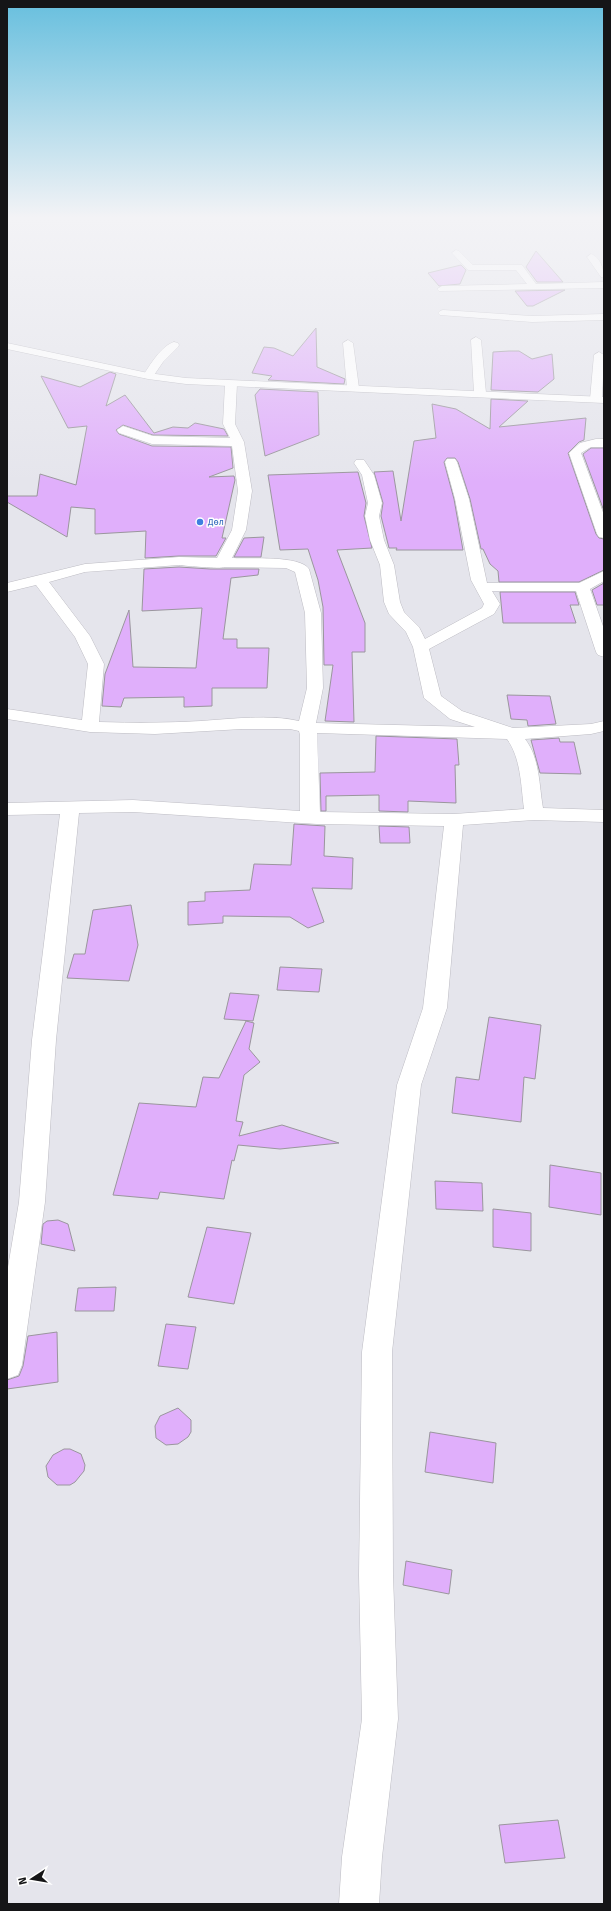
<svg xmlns="http://www.w3.org/2000/svg" width="611" height="1911" viewBox="0 0 611 1911" font-family="'Fira Sans',sans-serif">
  <rect width="100%" height="100%" fill="#e5e5ec"/>
  <path fill="#e0affb" stroke="#9a969d" d="M536,251L563,282H537L526,267Z
    M461,265L466,270L460,284L439,286L428,273Z
    M565,290L533,306H527L515,291Z
    M316,328L317,367L345,379L344,384L268,380L272,376L252,373L264,347L274,348L293,356Z
    M509,351H519L532,359L552,354L554,379L538,392L491,390L493,352Z
    M110,372L116,374L106,406L125,395L154,433L173,427L188,428L195,423L224,429L228,436L153,435L123,425L116,430L119,434L152,446L231,447L233,468L209,477L234,476L235,480L222,538H226L216,556H179L145,558L146,531L95,534V509L71,507L67,537L7,502V496H37L40,474L76,485L87,426L68,428L41,376L80,387Z
    M260,389L318,392L319,435L265,456L255,395Z
    M491,399L528,401L499,427L586,418L584,440L579,442L568,453L596,534L599,538L604,539V570L579,582H499L498,571L490,564L483,549H481L470,499L458,462L455,458H447L444,462L454,499L463,550H396L397,548H389L381,516L383,503L374,472L393,471L401,521L414,441L436,438L432,404L456,409L490,429Z
    M591,448H604V511L583,454Z
    M358,472L366,503L364,516L372,548L337,550L365,623V652H352L354,722L325,721L333,665H324L323,607L318,580L308,549L280,550L268,475Z
    M264,537L261,557H234L244,538Z
    M179,567L210,569H259L258,575L231,578L223,639H237V648H269L267,688H212V706L184,707V697L124,698L121,707L102,706L105,674L129,610L133,667L196,668L202,608L142,611L144,569Z
    M604,583V605H597L592,590Z
    M500,592H575L579,605H570L576,623H503Z
    M507,695L550,696L556,724L528,726L527,720L511,719Z
    M376,736L457,739L459,765H455L456,803L408,801V812L379,811V795L326,796V811H321L320,773L375,772Z
    M559,738L560,742H574L581,774L540,773L531,740Z
    M294,824L325,826L324,856L353,858L352,889L312,888L324,922L308,928L290,917L223,916V923L188,925V902L205,901V892L250,890L254,864L291,865Z
    M379,826L409,827L410,843H380Z
    M131,905L138,945L129,981L67,978L74,954H85L93,910Z
    M280,967L322,969L319,992L277,990Z
    M230,993L259,995L253,1021L224,1019Z
    M489,1017L541,1025L535,1079L524,1077L521,1122L452,1113L456,1077L479,1080Z
    M246,1021L254,1023L249,1049L260,1062L244,1075L236,1121L243,1122L239,1136L282,1125L339,1143L280,1149L238,1145L234,1161L232,1160L224,1199L160,1192L158,1199L113,1195L139,1103L196,1107L203,1077L219,1078Z
    M550,1165L601,1173V1215L549,1207Z
    M435,1181L482,1183L483,1211L436,1209Z
    M493,1209L531,1213V1251L493,1247Z
    M58,1220L68,1224L75,1251L41,1244L43,1224L47,1221Z
    M207,1227L251,1233L234,1304L188,1297Z
    M116,1287L114,1311H75L78,1288Z
    M166,1324L196,1327L188,1369L158,1366Z
    M57,1332L58,1382L7,1389V1380L19,1376L23,1366L28,1336Z
    M178,1408L191,1420V1432L188,1437L178,1444L166,1445L156,1438L155,1426L160,1416Z
    M430,1432L496,1443L493,1483L425,1472Z
    M64,1449H70L81,1454L85,1465L84,1471L75,1482L70,1485H57L48,1477L46,1466L53,1455Z
    M406,1561L452,1570L449,1594L403,1585Z
    M558,1820L565,1858L505,1863L499,1825Z"/>
  <g fill="none" stroke-linecap="round" stroke-linejoin="round">
    <g stroke="#bdbcc3" stroke-width="1">
      <path id="minor" d="M456,250L459,251L473,265H522L536,284L604,282V288L439,291L437,289L442,286L527,284L516,270H468L452,253Z
        M591,254C600,257 604,269 604,278L601,277L587,257Z
        M443,310L532,316L604,314V320L532,322L440,315L438,313L440,311Z
        M476,337L481,340L486,393L480,396L474,393L471,340Z
        M348,340L353,343L359,388L353,391L347,388L343,343Z
        M174,342L178,343L179,345L178,347L163,362L152,378H144L143,376C149,366 162,345 174,342Z
        M599,352L604,355L602,399L596,402L590,399L594,355Z
        M231,381L237,384L235,424L244,442L252,491L246,530L232,558C248,559 300,555 309,569L321,613L323,688L316,723L475,727L450,719L424,698L413,647L406,632L389,614L384,602L380,565L370,540L365,516L368,503L362,475L354,463L356,460H364L374,475L382,503L379,516L384,540L394,565L400,602L404,612L419,627L425,639L482,608L484,604L471,580L455,499L445,462L447,459H455L457,462L469,499L487,583H579L604,571V581L590,589L604,629V657L598,655L596,652L576,591H492L500,604L494,614L429,649L441,696L462,711L513,728L591,724L604,721V731L591,734L525,739C540,758 539,786 543,808L604,810V822L534,820L463,825L447,1008L421,1085L392,1352L393,1575L398,1719L382,1857L379,1904H339L342,1857L362,1719L359,1575L362,1352L397,1085L423,1008L444,826L317,824L133,812L79,813L56,1040L45,1202L22,1365L18,1375L7,1379V1273L19,1202L32,1040L60,814L7,815V803L133,800L300,811V735L299,731L290,729H242L155,734L90,732L7,719V709L82,720L88,664L75,637L36,585L7,592V583L85,564L179,557L217,558L232,530L238,491L232,446L152,444L119,433L117,430L123,426L153,436L230,438L223,424L225,384ZM179,565C188,566 219,569 225,567L286,568L295,572L305,613L307,688L299,721C271,714 230,719 201,721C167,723 133,723 99,722L104,664L90,636L49,582L85,572ZM317,733L507,739C521,758 521,786 524,809L454,814L320,812Z
        M596,439H604V447H591L581,453L604,515V538L599,537L597,534L569,453L580,443Z"/>
    </g>
    <g stroke="#bdbcc3" stroke-width="1">
      <path id="tertiary" d="M7,343L148,373L186,378L604,397V403L186,384L148,379L7,349Z"/>
    </g>
    <use href="#minor" fill="#fff" fill-rule="evenodd"/>
    <use href="#tertiary" fill="#fff" fill-rule="evenodd"/>
  </g>
  <linearGradient id="sky" x2="0" y2="1"><stop stop-color="#67bfde"/><stop offset="0.45" stop-color="#f3f3f6"/><stop offset="1" stop-color="#f3f3f6" stop-opacity="0"/></linearGradient>
  <rect width="611" height="483" fill="url(#sky)"/>
  <circle fill="#3f7fe0" stroke="#fff" stroke-width="1.5" cx="200" cy="522" r="4"/>
  <g text-anchor="middle" dominant-baseline="central" stroke-width="3" stroke-linejoin="round" paint-order="stroke">
    <g font-size="9" fill="#366cbe" stroke="#fff" text-anchor="start">
      <text x="208" y="522">Дөл</text>
    </g>
  </g>
  <rect width="611" height="1911" fill="none" stroke="#151517" stroke-width="16"/>
  <g transform="translate(32 1879) rotate(258)" stroke="#ffffff" stroke-width="3" paint-order="stroke">
  <path d="M0-3L7 15L0 10L-7 15Z" fill="#151517"/>
  <text y="-6" font-size="11" font-weight="bold" text-anchor="middle" fill="#151517">N</text>
  </g>
</svg>
